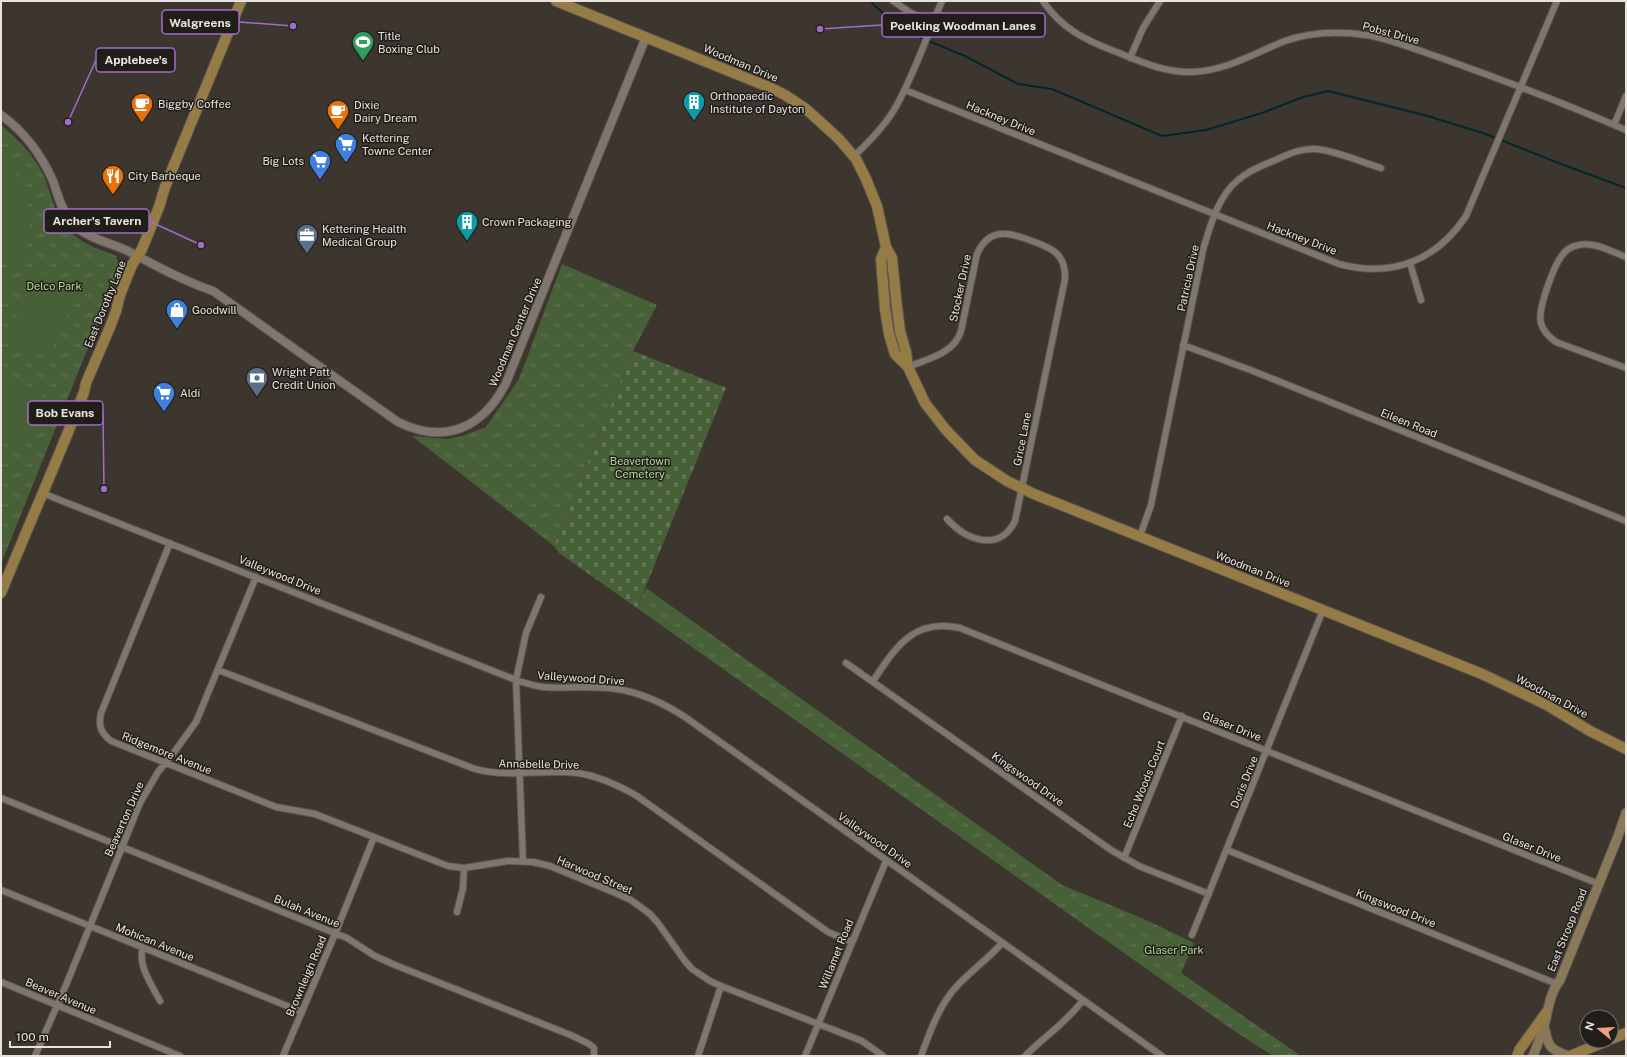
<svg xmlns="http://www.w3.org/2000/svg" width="1627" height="1057" viewBox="0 0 1627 1057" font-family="'Public Sans',sans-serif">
  <defs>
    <pattern id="grass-tufts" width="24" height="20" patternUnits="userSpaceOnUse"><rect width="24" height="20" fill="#486038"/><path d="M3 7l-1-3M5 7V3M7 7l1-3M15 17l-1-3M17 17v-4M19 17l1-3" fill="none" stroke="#627754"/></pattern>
    <pattern id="cemetery-stones" width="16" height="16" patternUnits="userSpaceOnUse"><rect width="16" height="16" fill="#486038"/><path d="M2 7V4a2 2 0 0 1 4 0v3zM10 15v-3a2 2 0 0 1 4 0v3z" fill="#627754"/></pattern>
  </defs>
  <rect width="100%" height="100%" fill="#3d362e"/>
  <path fill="url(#grass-tufts)" d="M1,125C18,139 33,154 43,174C53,196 54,220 75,236C87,246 102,250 116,256L120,267L107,302L103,306L102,313L1,564Z
    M562,264L657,305L633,351L554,546L412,436L447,439L462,436L486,427L519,379Z
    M646,588L1062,885L1144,919L1194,943L1181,973L1301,1056H1273L1230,1028L637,608Z"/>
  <path fill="url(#cemetery-stones)" d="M633,351L726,388L637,608L559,553L554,546Z"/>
  <path fill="#486038" d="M1,156C36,191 36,228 19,271L1,262Z
    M36,272L78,291L48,358L6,339Z
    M1,273L15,280L6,297L1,302Z
    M1,375L43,392L22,448L1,439Z
    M1183,940L1193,944L1188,954L1179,950Z"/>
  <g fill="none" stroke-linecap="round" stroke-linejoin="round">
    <path stroke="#00272b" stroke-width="2" d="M871,1L873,4L894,23L919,37L965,56L1018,84L1052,89L1162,136L1206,130L1262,113L1303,97L1328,91L1424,115L1483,133L1561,164L1626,188"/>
    <g stroke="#5b544e" stroke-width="8">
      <path id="minor" d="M893,1L911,13L933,22
        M1043,1C1061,28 1085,40 1114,51C1139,61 1165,73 1192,72C1226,71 1254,53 1285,41C1310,32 1339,31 1366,35C1392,39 1419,51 1444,59C1506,81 1566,104 1626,130
        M1130,58L1143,28L1160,1
        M905,90L1339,264C1392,278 1436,261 1466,216L1557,1
        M1614,125L1626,96
        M854,156C869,142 883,128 894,110C914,76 926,37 942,1
        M1626,257C1612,252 1594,241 1579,245C1573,246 1567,249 1563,254C1554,265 1537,310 1541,323C1543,331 1549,337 1556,342L1626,368
        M1410,263L1421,300
        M1183,345L1253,371L1626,521
        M908,367C927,359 954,354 961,331L977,254C989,227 1009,232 1032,241C1052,248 1066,254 1065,279L1015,521C999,553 966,540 947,519
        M42,493L516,680C525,683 534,686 543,687C568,689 593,685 617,689C642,693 665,704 685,717L1162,1056
        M1140,536L1151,505L1203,250C1210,226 1218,196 1238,180C1248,171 1261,166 1273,161C1287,155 1300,148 1316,149C1337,151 1361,162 1381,168
        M170,543L101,713C98,726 101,733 111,741L276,807L315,814L448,866L464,868L508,861L533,862L550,866L613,892L631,900L650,914L658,923L685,961L692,969L710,981L721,986L862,1041L883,1056
        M846,663L1111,850L1139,866L1209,894
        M218,670L475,769C508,778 543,769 577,773C599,776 618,785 637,796L828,932L852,942
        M873,681C896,647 913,618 960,628L1599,884
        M1,798L347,938L375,956L395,965L573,1036L589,1044L594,1048V1056
        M1227,850L1557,984
        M1124,858L1182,716
        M523,861L516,680L526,633L541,597
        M1,890L302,1012
        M457,912L463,888L464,868
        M1192,935L1323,610
        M143,948C137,965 152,985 160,1001
        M1,982L180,1056
        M35,1056L66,985L140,803L158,772L175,751L196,722L256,577
        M283,1056L335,934L374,837
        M698,1056L721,986
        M805,1056L886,861
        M921,1056C930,1032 939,1005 957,986C971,971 988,959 1002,943
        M1025,1056C1044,1037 1067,1022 1083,1000"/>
    </g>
    <g stroke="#5b544e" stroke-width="10">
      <path id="tertiary" d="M1,115C24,131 42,156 53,181C58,195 61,209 70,220C83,238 109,242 128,251C156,266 184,281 213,291L398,422C445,445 483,428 506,383L646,37"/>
    </g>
    <g stroke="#5b544e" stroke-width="11">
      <path id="secondary" d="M1544,1026C1549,1046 1547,1048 1568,1056
        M1533,1056C1537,1046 1541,1036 1544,1026C1548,1011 1550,992 1560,980L1617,839L1626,813"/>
    </g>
    <g stroke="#5b544e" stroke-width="12">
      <path id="primary" d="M556,1L771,88L785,95L806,109L839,139L856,159L866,179L877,206L886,247L892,258L897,307L900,331L906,352L908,367L925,403L946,430L975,460L1007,481L1034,494L1482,674L1547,705L1590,731L1626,749
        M886,247L881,259L885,309L889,334L895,354L908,367
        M1,593C28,526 58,460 84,392L86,383L110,327L116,311L120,295L132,265L142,249L159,207L165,187L241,1
        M1611,1039L1626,1033
        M1517,1056L1520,1049L1546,1013
        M1570,1056L1607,1041"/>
    </g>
    <use href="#minor" stroke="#7f766e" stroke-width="6"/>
    <use href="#tertiary" stroke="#7f766e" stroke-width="8"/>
    <use href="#secondary" stroke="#8a785a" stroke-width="9"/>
    <use href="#primary" stroke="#957b46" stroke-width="10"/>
  </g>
  <defs>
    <g id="stadium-pin" transform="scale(1.15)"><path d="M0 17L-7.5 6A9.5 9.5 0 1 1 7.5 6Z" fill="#2e9e5b" stroke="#211e1a"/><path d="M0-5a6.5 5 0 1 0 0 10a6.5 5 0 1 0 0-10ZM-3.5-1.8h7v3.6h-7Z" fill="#fff"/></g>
    <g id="building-pin" transform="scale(1.15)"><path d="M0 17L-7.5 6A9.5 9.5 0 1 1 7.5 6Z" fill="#0f9aa8" stroke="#211e1a"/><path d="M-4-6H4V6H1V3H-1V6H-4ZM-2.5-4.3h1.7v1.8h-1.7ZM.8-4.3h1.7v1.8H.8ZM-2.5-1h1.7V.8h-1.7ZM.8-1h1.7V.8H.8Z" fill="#fff"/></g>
    <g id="cafe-pin" transform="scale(1.15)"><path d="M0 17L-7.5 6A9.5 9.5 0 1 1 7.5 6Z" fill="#e8710a" stroke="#211e1a"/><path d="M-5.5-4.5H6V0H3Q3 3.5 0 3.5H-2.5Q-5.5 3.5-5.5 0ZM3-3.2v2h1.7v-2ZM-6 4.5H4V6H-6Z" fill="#fff"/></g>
    <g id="supermarket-pin" transform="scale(1.15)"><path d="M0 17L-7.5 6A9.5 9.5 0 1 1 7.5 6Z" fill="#3f7fe0" stroke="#211e1a"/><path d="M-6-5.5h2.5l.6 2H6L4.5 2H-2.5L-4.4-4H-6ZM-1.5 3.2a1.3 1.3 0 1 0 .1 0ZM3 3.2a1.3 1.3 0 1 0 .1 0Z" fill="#fff"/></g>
    <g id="restaurant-pin" transform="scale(1.15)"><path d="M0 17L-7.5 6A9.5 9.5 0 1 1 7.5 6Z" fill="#e8710a" stroke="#211e1a"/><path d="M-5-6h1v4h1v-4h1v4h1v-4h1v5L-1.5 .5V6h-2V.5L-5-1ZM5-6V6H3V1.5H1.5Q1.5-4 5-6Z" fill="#fff"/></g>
    <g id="office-pin" transform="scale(1.15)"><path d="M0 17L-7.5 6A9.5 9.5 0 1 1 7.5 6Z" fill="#5c6f8a" stroke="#211e1a"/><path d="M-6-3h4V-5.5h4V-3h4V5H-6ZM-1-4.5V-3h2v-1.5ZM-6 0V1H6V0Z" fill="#fff"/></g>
    <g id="shop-pin" transform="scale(1.15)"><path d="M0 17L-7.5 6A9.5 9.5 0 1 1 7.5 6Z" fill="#3f7fe0" stroke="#211e1a"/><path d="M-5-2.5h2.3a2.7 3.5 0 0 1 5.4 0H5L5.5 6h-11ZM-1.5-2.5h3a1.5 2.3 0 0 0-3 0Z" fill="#fff"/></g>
    <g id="bank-pin" transform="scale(1.15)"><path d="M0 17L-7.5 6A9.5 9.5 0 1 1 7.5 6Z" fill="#5c6f8a" stroke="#211e1a"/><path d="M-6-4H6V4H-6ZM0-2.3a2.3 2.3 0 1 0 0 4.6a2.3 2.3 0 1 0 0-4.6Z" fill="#fff"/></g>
  </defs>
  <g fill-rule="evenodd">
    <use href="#stadium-pin" x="363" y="42"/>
    <use href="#building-pin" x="694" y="102"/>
    <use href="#cafe-pin" x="142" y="104"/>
    <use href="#cafe-pin" x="338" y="111"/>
    <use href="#supermarket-pin" x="346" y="144"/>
    <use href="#supermarket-pin" x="320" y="161"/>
    <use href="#restaurant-pin" x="113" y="176"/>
    <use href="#building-pin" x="467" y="222"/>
    <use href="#office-pin" x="307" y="235"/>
    <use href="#shop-pin" x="177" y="310"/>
    <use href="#bank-pin" x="257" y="378"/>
    <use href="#supermarket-pin" x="164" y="393"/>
  </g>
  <g text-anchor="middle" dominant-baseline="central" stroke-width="3" stroke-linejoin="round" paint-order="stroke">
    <g font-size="11" fill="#e8e3de" stroke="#211e1a">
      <text transform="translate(1391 33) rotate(15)">Pobst Drive</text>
      <text transform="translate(741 63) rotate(23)">Woodman Drive</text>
      <text transform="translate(1001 118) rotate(22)">Hackney Drive</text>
      <text transform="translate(1302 238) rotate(21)">Hackney Drive</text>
      <text transform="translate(1188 278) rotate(-78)">Patricia Drive</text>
      <text transform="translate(960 288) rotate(-78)">Stocker Drive</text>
      <text transform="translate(105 304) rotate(-68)">East Dorothy Lane</text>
      <text transform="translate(515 332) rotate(-67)">Woodman Center Drive</text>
      <text transform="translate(1409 423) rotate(22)">Eileen Road</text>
      <text transform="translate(1022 439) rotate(-79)">Grice Lane</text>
      <text transform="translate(1253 569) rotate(22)">Woodman Drive</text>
      <text transform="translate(280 575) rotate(22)">Valleywood Drive</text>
      <text transform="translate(581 678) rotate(4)">Valleywood Drive</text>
      <text transform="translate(1552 696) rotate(28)">Woodman Drive</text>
      <text transform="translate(1232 726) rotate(22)">Glaser Drive</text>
      <text transform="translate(167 753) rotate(22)">Ridgemore Avenue</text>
      <text transform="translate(539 764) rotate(1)">Annabelle Drive</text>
      <text transform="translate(1028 779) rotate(35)">Kingswood Drive</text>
      <text transform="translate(1244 782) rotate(-68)">Doris Drive</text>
      <text transform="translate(1144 784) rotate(-68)">Echo Woods Court</text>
      <text transform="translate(124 819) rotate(-66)">Beaverton Drive</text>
      <text transform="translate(875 840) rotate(35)">Valleywood Drive</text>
      <text transform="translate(1532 847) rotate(22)">Glaser Drive</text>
      <text transform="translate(595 875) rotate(23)">Harwood Street</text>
      <text transform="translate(1396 908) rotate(22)">Kingswood Drive</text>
      <text transform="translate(307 911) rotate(22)">Bulah Avenue</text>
      <text transform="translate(1567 930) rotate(-68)">East Stroop Road</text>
      <text transform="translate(155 942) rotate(22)">Mohican Avenue</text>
      <text transform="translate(836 954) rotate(-68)">Willamet Road</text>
      <text transform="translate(306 976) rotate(-67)">Brownleigh Road</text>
      <text transform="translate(61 996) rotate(23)">Beaver Avenue</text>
    </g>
    <g font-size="11" fill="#e8e3de" stroke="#211e1a" text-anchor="start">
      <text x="378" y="36">Title<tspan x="378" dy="13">Boxing Club</tspan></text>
      <text x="710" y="96">Orthopaedic<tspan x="710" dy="13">Institute of Dayton</tspan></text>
      <text x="158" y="104">Biggby Coffee</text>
      <text x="354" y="105">Dixie<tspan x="354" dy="13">Dairy Dream</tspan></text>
      <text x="362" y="138">Kettering<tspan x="362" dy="13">Towne Center</tspan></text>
      <text x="304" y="161" text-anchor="end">Big Lots</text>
      <text x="128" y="176">City Barbeque</text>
      <text x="482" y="222">Crown Packaging</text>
      <text x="322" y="229">Kettering Health<tspan x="322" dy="13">Medical Group</tspan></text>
      <text x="192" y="310">Goodwill</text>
      <text x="272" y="372">Wright Patt<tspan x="272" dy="13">Credit Union</tspan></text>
      <text x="180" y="393">Aldi</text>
    </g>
    <g font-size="11" fill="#b0db96" stroke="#211e1a">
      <text x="54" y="286">Delco Park</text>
      <text x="640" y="461">Beavertown<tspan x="640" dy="13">Cemetery</tspan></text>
      <text x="1174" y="950">Glaser Park</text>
    </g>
  </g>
  <path fill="none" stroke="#a16cca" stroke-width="1.5" d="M293 26L239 22M820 29L882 25M68 122L96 60M201 245L149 221M104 489L103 413"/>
  <g fill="#a16cca" stroke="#211e1a" stroke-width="1.5">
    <circle cx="293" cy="26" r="4"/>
    <circle cx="820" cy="29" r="4"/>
    <circle cx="68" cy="122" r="4"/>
    <circle cx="201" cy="245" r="4"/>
    <circle cx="104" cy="489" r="4"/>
  </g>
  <g fill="#211e1a" stroke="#a16cca" stroke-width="1.5">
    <rect x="162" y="10" width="77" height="24" rx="4"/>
    <rect x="882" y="13" width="163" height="24" rx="4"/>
    <rect x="96" y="48" width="79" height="24" rx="4"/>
    <rect x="44" y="209" width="105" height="24" rx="4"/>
    <rect x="28" y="401" width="75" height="24" rx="4"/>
  </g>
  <g font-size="12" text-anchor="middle" font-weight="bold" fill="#e8e3de">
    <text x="200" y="27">Walgreens</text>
    <text x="963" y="30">Poelking Woodman Lanes</text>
    <text x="136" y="64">Applebee's</text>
    <text x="97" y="225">Archer's Tavern</text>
    <text x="65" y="417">Bob Evans</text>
  </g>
  <rect width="1627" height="1057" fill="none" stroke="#e8e3de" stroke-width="4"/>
  <g transform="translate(1599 1029) rotate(288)"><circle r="19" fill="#211e1a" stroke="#716d68"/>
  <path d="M0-3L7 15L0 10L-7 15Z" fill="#f2a07f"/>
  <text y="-6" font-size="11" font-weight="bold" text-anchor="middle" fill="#e8e3de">N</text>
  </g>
  <path d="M10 1041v6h100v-6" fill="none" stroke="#e8e3de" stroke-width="2"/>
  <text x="16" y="1041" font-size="12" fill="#e8e3de" stroke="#211e1a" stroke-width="3" paint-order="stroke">100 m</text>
</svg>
